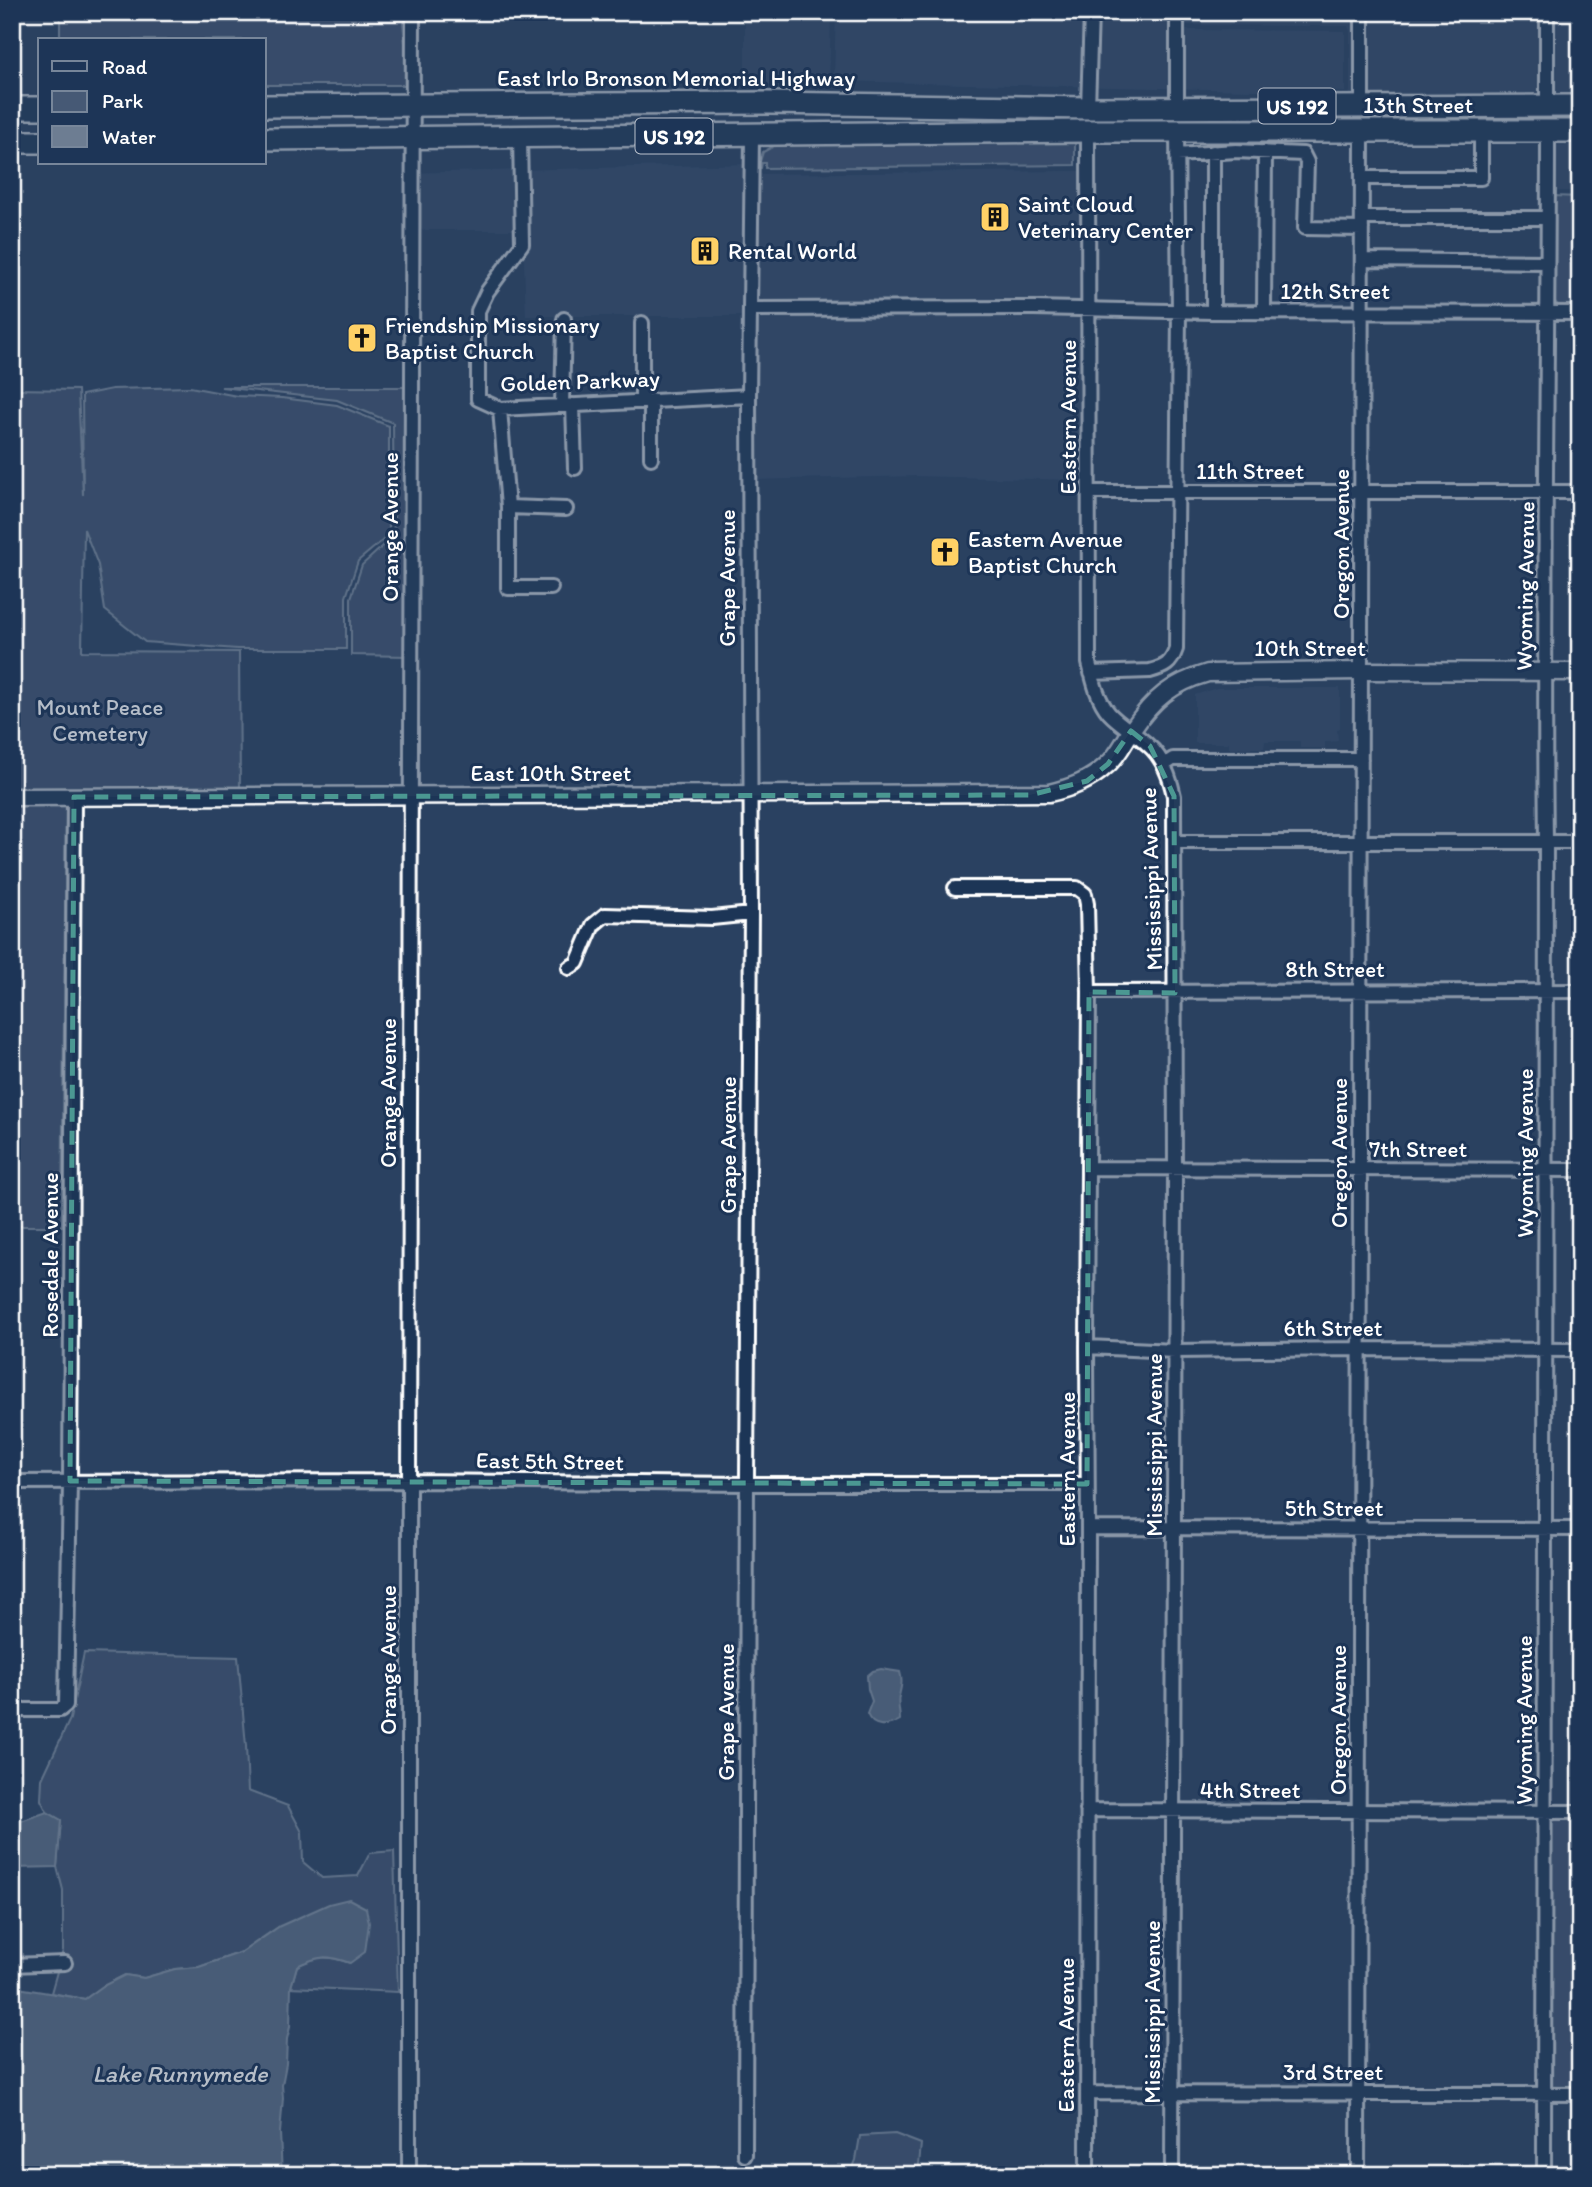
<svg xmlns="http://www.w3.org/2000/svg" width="1592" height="2187" viewBox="0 0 1592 2187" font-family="Itim,sans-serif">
  <rect width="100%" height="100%" fill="#2a4161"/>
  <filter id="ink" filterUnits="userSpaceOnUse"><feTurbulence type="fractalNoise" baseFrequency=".0143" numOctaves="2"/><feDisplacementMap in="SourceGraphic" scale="14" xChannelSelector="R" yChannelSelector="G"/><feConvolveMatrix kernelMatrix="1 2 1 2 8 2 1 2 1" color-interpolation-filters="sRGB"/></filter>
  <g filter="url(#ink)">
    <path fill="#394e6c" d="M745,12H831L829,80L831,85H745Z
      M836,12H1169L1170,30L1345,31V92L834,81Z
      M1183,12H1356V97H1347L1350,92V31L1348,26L1183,25Z
      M1368,12H1541V98L1367,97Z
      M1552,12H1580V99L1552,98Z
      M1553,145H1580V191H1553Z
      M754,164L758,174L1082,171L1083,480L916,476L747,480L745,316H526L523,230H408V173Z
      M1217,688H1340V729L1337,730L1338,741L1325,742V748H1300V741H1265L1264,748H1229V743H1195V695Z"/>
    <path fill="#465975" stroke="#a2acba" stroke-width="2" d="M60,12H402L409,85H264V40H60Z
      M948,142H1070L1075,143V165L765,168V163H762L761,168H758L763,152L774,146L782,144Z
      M1553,196L1580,197V307L1559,306L1553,300Z
      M190,387L237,396L282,398L337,405L389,426V535L358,561L346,597V649H237L145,642L105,610L98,565L84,529L82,651L239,652L240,790L12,789V389L78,390L83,495L82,395L112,389Z
      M221,387H408V656L351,655V598L362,565L394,536L393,423L337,400Z
      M12,803L66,804L62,1226H12Z
      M84,1653L238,1657L246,1746L248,1791L288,1806L302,1832L303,1862L322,1878L358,1876L370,1853L394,1851L398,1992L291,1987L297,1966C319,1956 327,1955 350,1963L280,1926L242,1952L199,1967L175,1969L144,1978L125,1975L103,1986L85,1999L51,1993L63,1950V1890L57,1867L61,1820L47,1812L41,1800L42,1779L70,1719Z
      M1557,1817H1580V2088H1553L1549,2084V1826Z
      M895,2134L921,2144L918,2175H850L856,2160L860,2136Z"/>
    <path fill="#6d7d92" stroke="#a7b1be" stroke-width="2" d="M881,1669L900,1672C903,1682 901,1687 899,1696C897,1703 900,1712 900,1720C888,1727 873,1729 867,1714L872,1701L868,1689L867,1676L873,1671Z
      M47,1812L61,1820L57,1867L12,1868V1824Z
      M349,1899L366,1908L369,1923L365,1952L350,1963C327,1955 319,1955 297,1966L291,1987L290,2027L287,2039L286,2064L282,2085L283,2098L280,2133L282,2175H12V1987L85,1999L103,1986L125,1975L144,1978L175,1969L199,1967L242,1952L280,1926L329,1904Z"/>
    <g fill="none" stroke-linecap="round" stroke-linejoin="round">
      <g stroke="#fff" stroke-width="18">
        <path id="street" d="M1547,12V106
          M1362,106V12
          M1177,107V12
          M1088,108L1091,12
          M1088,131L1089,663C1093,680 1097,699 1109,713C1120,725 1135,733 1147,744C1162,756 1170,777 1174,796L1175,1169L1172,2175
          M520,137L522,244L487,292L478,311V399L500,409L749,396
          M1213,152V312
          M1177,155L1236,151L1303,154L1307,162L1305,228L1362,229
          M1362,178H1481V132
          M1362,218H1547
          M1362,260L1547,262
          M750,309L1034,308L1213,312L1580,313
          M1264,312L1265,152
          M642,400V323
          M573,405L575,468
          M562,406L564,319
          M500,409L508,507V588H551
          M651,458V400
          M1089,492H1580
          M508,507L566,509
          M1091,673L1150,671C1165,667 1171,664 1176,649L1179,311L1177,131
          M1164,765L1173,759H1361
          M1174,842H1580
          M955,888H1077L1085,894L1087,904L1089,992L1087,1347L1088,1528L1087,2175
          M569,968L577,963L593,925L605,915L712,918L751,914
          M1089,992L1580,991
          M1088,1168L1580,1170
          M1087,1347L1175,1351L1359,1349L1580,1350
          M12,1482L409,1481L747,1484H1087
          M1088,1528L1580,1529
          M12,1710H60L66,1705L70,1481L74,797
          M1087,1810L1580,1812
          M12,1965L65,1963
          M1087,2093L1580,2094
          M745,2155L747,1475L751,914L749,396L752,135
          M409,2175V1481L413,12
          M1358,2175L1362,130
          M1544,2175L1546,842C1543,605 1548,368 1548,131"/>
      </g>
      <g stroke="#fff" stroke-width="21">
        <path id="secondary" d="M12,797L1049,793C1071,788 1090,781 1107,765C1118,756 1124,742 1132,730C1153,699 1172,683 1208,673L1361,671L1580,672"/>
      </g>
      <g stroke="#fff" stroke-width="26">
        <path id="highway" d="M264,106L768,103L1088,108L1580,106
          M12,108H40
          M264,139L1088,131H1580
          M12,142H40"/>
      </g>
      <use href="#street" stroke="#1d3557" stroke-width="12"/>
      <use href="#secondary" stroke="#1d3557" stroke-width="16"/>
      <use href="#highway" stroke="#1d3557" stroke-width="21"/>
    </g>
  </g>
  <path d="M0 0H1592V2187H0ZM1131,731L1150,746L1174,796L1175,993L1089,992L1087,1484L70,1481L74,797L1030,795L1087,781L1108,764Z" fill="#2a4161" fill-opacity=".55" fill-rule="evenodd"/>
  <path fill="none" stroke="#4b9892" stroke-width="5" stroke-dasharray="14 9" stroke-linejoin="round" d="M1131,731L1150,746L1174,796L1175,993L1089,992L1087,1484L70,1481L74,797L1030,795L1087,781L1108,764Z"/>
  <defs>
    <g id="building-square" transform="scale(1.575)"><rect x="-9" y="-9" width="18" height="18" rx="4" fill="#ffd166" stroke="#1d3557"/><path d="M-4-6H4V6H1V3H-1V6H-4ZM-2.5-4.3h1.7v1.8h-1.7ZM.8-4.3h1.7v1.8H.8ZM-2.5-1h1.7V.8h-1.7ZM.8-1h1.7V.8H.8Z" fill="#111"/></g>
    <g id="church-square" transform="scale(1.575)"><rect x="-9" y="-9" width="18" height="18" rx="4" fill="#ffd166" stroke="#1d3557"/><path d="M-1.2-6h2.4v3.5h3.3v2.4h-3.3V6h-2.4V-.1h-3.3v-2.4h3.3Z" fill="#111"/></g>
  </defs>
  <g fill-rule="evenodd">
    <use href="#building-square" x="995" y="217"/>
    <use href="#building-square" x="705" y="251"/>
    <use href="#church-square" x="362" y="338"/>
    <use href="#church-square" x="945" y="552"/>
  </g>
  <g text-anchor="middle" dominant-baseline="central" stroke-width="6" stroke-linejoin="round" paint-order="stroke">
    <g fill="#1d3557" stroke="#bbc2cd" stroke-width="2">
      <rect x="1258.5" y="88.5" width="77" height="35" rx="5"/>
      <rect x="635.5" y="118.5" width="77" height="35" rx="5"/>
    </g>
    <g font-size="21" font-weight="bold" fill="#fff">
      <text x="1297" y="106">US 192</text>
      <text x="674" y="136">US 192</text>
    </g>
    <g font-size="23" fill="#fff" stroke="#1d3557">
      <text x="676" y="78">East Irlo Bronson Memorial Highway</text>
      <text x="1418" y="105">13th Street</text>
      <text x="1335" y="291">12th Street</text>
      <text transform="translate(580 381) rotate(-2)">Golden Parkway</text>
      <text transform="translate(1068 417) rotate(-90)">Eastern Avenue</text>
      <text x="1250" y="471">11th Street</text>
      <text transform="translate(390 527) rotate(-90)">Orange Avenue</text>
      <text transform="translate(1341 544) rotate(-90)">Oregon Avenue</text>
      <text transform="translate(727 578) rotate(-90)">Grape Avenue</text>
      <text transform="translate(1525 586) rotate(-89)">Wyoming Avenue</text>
      <text x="1310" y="648">10th Street</text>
      <text x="551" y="773">East 10th Street</text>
      <text transform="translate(1151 879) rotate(-92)">Mississippi Avenue</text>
      <text x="1335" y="969">8th Street</text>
      <text transform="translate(388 1093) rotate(-90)">Orange Avenue</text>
      <text transform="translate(728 1145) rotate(-90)">Grape Avenue</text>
      <text x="1418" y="1149">7th Street</text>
      <text transform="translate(1339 1153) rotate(-90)">Oregon Avenue</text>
      <text transform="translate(1525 1153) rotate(-90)">Wyoming Avenue</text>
      <text transform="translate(50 1255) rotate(-90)">Rosedale Avenue</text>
      <text x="1333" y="1328">6th Street</text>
      <text transform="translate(1154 1445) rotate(-90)">Mississippi Avenue</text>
      <text transform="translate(550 1461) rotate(1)">East 5th Street</text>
      <text transform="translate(1067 1469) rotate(-90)">Eastern Avenue</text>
      <text x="1334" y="1508">5th Street</text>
      <text transform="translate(388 1660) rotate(-90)">Orange Avenue</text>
      <text transform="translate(726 1712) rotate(-90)">Grape Avenue</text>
      <text transform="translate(1338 1720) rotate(-90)">Oregon Avenue</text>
      <text transform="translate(1524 1720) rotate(-90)">Wyoming Avenue</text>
      <text x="1250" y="1790">4th Street</text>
      <text transform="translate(1152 2012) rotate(-90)">Mississippi Avenue</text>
      <text transform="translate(1066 2035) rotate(-90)">Eastern Avenue</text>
      <text x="1333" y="2072">3rd Street</text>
    </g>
    <g font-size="23" fill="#fff" stroke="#1d3557" text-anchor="start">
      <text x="1018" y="204">Saint Cloud<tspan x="1018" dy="26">Veterinary Center</tspan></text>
      <text x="728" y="251">Rental World</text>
      <text x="385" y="325">Friendship Missionary<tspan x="385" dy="26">Baptist Church</tspan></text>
      <text x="968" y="539">Eastern Avenue<tspan x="968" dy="26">Baptist Church</tspan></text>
    </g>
    <g font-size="23" fill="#b5bdc8" stroke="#1d3557">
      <text x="100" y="707">Mount Peace<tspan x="100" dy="26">Cemetery</tspan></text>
    </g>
    <g font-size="24" font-style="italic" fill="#b6bec8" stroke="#1d3557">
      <text x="180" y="2073">Lake Runnymede</text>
    </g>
  </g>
  <rect width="1592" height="2187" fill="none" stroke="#1d3557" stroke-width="42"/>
  <rect x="21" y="21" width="1550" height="2145" fill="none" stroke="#fff" stroke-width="2.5" filter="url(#ink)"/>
  <rect x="38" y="38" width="228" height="126" fill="#1d3557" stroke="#77869a" stroke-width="2"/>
  <rect x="52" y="61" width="35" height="10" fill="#1d3557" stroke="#77869a" stroke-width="2"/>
  <text x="102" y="74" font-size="21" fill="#ffffff">Road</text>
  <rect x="52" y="91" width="35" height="21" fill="#465975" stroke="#77869a" stroke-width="2"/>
  <text x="102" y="108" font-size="21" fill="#ffffff">Park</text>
  <rect x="52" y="126" width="35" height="21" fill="#6d7d92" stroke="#77869a" stroke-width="2"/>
  <text x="102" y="144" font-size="21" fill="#ffffff">Water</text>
</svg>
